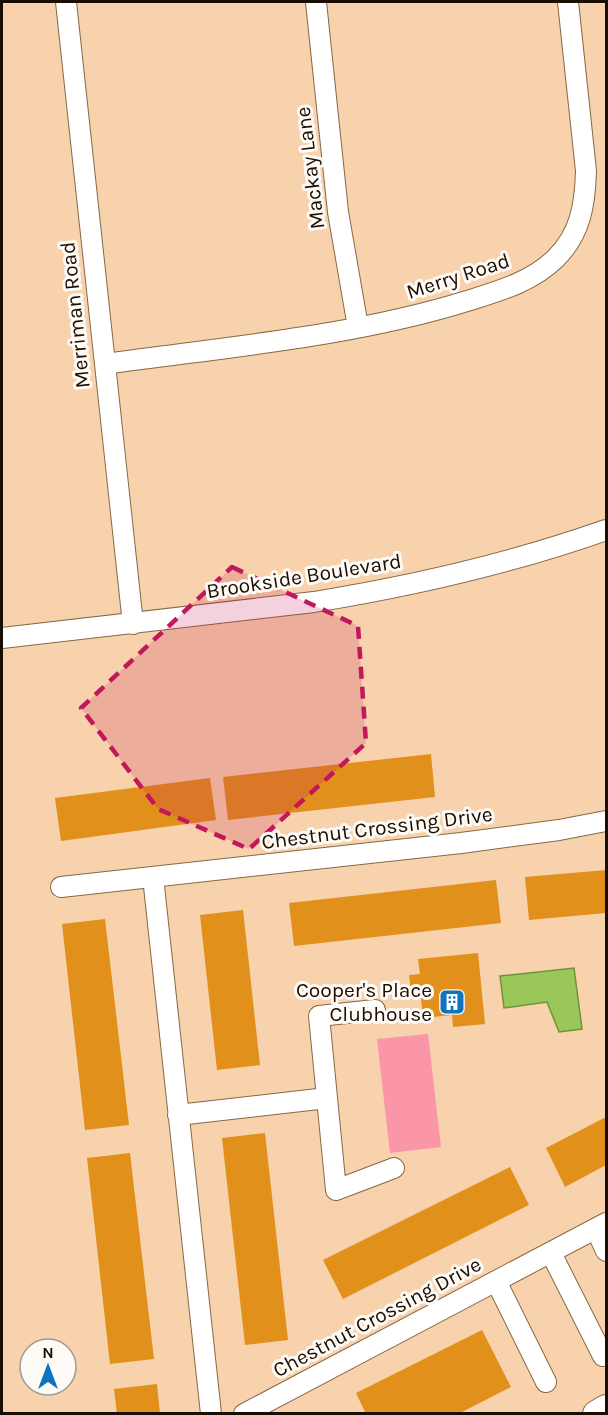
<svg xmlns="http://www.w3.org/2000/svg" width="608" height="1415" viewBox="0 0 608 1415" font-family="Karla,sans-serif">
  <rect width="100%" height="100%" fill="#f7d2ac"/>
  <path fill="#fa96a8" d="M428,1034L441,1147L390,1153L377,1039Z"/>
  <path fill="#99c858" stroke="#73903e" stroke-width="1.5" d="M574,968L582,1029L559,1032L547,1002L504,1008L500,976Z"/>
  <path fill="#e1901b" d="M431,754L435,797L228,820L223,777Z
    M210,778L216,820L61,841L55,798Z
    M606,870V913L529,920L525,877Z
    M496,880L501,923L294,946L289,903Z
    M243,910L260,1065L217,1070L200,915Z
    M105,919L129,1125L85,1130L62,924Z
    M478,953L485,1024L453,1027L452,1015L423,1018L420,989L411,990L409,975L420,974L418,959Z
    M606,1117V1165L565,1187L546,1148Z
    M265,1133L288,1340L245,1345L222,1138Z
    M130,1153L154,1359L110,1364L87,1158Z
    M510,1167L529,1205L343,1299L323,1260Z
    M482,1330L511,1387L458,1414H366L356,1393Z
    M157,1384L160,1414H117L114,1389Z"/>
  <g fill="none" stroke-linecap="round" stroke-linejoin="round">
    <g stroke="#886845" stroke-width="22">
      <path id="minor" d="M66,2L133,624
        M316,2L338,212L358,327
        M105,364C225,347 351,337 467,301C499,291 532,282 556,258C581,233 585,204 586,171L568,2
        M2,638L314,602C413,586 512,563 606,530
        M153,877L211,1414
        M61,887L461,843L559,830L606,821
        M375,1010L319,1016L336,1190L394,1168
        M178,1115L327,1098
        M596,1229L606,1251
        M551,1253L603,1356
        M496,1281L546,1382
        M244,1414L606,1223"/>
    </g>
    <g stroke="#886845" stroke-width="28">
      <path id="major" d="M596,1414L606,1408"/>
    </g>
    <use href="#minor" stroke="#fff" stroke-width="20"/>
    <use href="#major" stroke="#fff" stroke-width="26"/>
  </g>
  <path fill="#c2185b" fill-opacity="0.2" stroke="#c2185b" stroke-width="4.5" stroke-dasharray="12 8" stroke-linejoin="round" d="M232,567L358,626L366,743L249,849L158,809L81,708Z"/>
  <defs>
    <g id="building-square" transform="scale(1.35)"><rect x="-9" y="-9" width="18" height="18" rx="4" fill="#0f74c0" stroke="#fefaf6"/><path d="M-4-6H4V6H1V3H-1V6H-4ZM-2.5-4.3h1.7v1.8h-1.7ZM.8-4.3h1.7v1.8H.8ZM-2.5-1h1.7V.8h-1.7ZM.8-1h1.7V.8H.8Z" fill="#fff"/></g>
  </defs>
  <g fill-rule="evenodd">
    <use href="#building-square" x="452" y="1002"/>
  </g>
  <g text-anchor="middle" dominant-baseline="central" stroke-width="6" stroke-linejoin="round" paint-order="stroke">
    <g font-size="21" fill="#1a0d02" stroke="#fefaf6">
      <text transform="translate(310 168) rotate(-97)">Mackay Lane</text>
      <text transform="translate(458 276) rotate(-18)">Merry Road</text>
      <text transform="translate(75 315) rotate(-96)">Merriman Road</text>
      <text transform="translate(304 576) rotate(-9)">Brookside Boulevard</text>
      <text transform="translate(377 828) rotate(-7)">Chestnut Crossing Drive</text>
      <text transform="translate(377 1317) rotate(-28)">Chestnut Crossing Drive</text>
    </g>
    <g font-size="21" fill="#1a0d02" stroke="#fefaf6" text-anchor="end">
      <text x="432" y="990">Cooper's Place<tspan x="432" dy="24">Clubhouse</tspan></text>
    </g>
  </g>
  <rect width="608" height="1415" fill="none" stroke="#1a0d02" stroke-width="6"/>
  <g transform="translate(48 1367)"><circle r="28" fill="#fefaf6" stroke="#a39b94" stroke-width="1.5"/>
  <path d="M0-4.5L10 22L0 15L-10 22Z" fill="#0f74c0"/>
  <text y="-9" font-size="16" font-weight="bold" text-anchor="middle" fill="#1a0d02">N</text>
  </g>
</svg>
